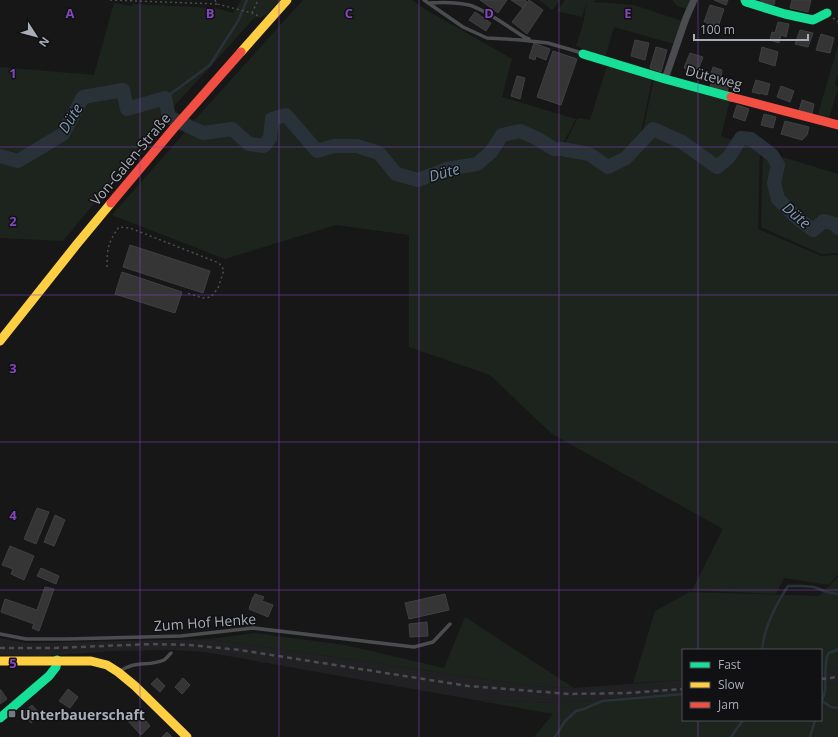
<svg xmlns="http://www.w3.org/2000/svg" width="838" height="737" viewBox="0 0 838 737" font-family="'Open Sans',sans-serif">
  <rect width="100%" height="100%" fill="#171717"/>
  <path fill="#212123" d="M0,638L25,643L210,639L532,686L574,688L683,680V693L556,703L475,700L205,652L171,650L114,651L40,656L0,655Z
    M838,668V683L821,684V670Z"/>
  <path fill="#1d241e" d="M241,0H280L266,15L253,19L212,65L175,105L63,241L0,238V67L94,75L114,3L132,6L133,4L215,8L233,13Z
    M303,0H412L428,11L512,59L502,97L576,119L561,147L553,146L540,135L522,126L498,130L481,156L440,165L414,175L398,169L382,149L358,141H332L317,146L290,110L268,116L266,137L262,142L251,141L232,125L203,130L192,123Z
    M539,0H560L552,10Z
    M565,0H596L594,2L634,5L682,21L674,44L614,27L605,58L576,46L583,24L587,2L582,17L557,11Z
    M672,0H691L687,9L677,6Z
    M838,45V74L835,84L838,88L828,121L817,118Z
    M611,66L652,79L639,143L626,158L608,167L589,154L562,149L578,118L590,120L606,69Z
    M654,79L730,100L721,136L735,141L725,155L716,162L684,137L651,125L642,135Z
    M285,119L315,155L349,151L376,157L393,178L418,185L450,174L478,169L493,157L503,140L519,135L538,143L553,154L588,157L609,170L628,161L653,133L682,145L716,171L733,160L743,143L760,149L758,229L821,256L838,255V574L829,585L784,578L776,594L692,590L723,529L552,434L490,375L409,347V235L336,225L225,259L112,215L187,130L202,138L231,133L248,149L266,151L275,140L277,122Z
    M763,151L838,174V253L821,254L761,227Z
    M838,577V668L821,670V650H683V680L633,683L655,611L690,592L819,596Z
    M465,617L574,688L532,686L210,639L255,633L345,645L444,668Z
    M838,683V737H534L553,714L475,700L556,703L683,693V720H821V684Z"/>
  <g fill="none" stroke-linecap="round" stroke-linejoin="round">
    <path stroke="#2a3239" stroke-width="2.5" d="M165,98L210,65L238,21L247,0
      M762,650C764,627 775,606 788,586H803L814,587L827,592L838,594
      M822,701L831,707L838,708
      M821,703C823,699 824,695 825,691C826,683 824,657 829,653C832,651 835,652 838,649
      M555,737L565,721L576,711L584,709L602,701L683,694
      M731,737L743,720
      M810,737L815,720"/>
    <path stroke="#2a3239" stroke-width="14" d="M0,156L18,161L63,134L83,97L123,90L127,109L165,98L169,117L203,133L232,129L249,144L264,146L270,138L272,119L286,115L317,151L334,146H357L379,153L396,174L418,180L447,169L477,164L491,152L502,135L520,131L538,139L554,149H562L589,154L608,167L626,158L653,129L682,142L717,167L729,157L741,138L751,139L772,155L778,165L774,183L778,199L796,217L813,230L824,221L835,224L838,228"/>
  </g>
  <path fill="#353536" stroke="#3f4043" d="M480,0H507L498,13Z
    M511,0H525L527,2L523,8Z
    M529,0L543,10L527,34L512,22Z
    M714,0H728L726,5Z
    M761,0H775L774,5L761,2Z
    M792,0H811L808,12L790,8Z
    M710,5L724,9L718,27L704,22Z
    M475,12L491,23L486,31L469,20Z
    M778,22L789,24L786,37L781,35L779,43L770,40L772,32L775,33Z
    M800,30L813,33L808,47L795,44Z
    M821,34L834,38L830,53L816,50Z
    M635,40L649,43L645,60L631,56Z
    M534,43L550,49L546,60L536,56L535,60L529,58Z
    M656,47L667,50L661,72L650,68Z
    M762,47L778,52L775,66L759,61Z
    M553,51L577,59L561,105L537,97Z
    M690,53L703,57L697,73L684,68Z
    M713,67L722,70L721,77L731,79L727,92L710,87L713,76H710Z
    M517,76L525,78L520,99L511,96Z
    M756,80L770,84L767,95L760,93V94L752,92Z
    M781,86L794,91L790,102L777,97Z
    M802,100L814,104L812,114L799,111Z
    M737,105L749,109L745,121L733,117Z
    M764,114L776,117L773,128L761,125Z
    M785,121L809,127L807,135L802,140L781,134Z
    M130,245L210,271L203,293L123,267Z
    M122,272L182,292L175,313L115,294Z
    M37,508L49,512L36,544L24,539Z
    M55,515L65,520L54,546L44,542Z
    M10,546L34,556L24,580L11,574L13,569L2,565Z
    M41,568L59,576L56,584L37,576Z
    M45,587L54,589L39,631L32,628L34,624L1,612L5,599L37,610Z
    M255,594L264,597L262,601L273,605L268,617L249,609L253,597H254Z
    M445,594L449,610L409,619L405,603Z
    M427,622L428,636L410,637L409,624Z
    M157,678L165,686L160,692L151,684Z
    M183,678L190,685L182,694L175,687Z
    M68,689L78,697L70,708L59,701Z
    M0,690H1L7,699L0,704Z
    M32,705L40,714L31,723L23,713Z
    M138,712L150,726L141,735L128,721Z
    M167,732L172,737H162Z"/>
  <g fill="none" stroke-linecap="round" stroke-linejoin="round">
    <path stroke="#4d4e52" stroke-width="1.5" stroke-dasharray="2 3" stroke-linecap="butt" d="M110,0L217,4
      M215,0L217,4L252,13L261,17
      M252,13L258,0
      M833,18L838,22
      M107,267C107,249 108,242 119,227L130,228L219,263L224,270L218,288L211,297L203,298L187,293"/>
    <path stroke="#4b4c50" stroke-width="3.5" d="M424,0L463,27L487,38L521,40L548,43L582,53
      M429,3C442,2 456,2 469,5C487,10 509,28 526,38L529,39
      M0,634L26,639H67L181,636L253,628L414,647L433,642L450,624
      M119,672C134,660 148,667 164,660C167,658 169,655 171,653"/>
    <path stroke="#4b4c50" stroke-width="7" d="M665,79L686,18L694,0"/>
    <path stroke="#16e098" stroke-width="9" d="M745,0L746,2L785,14L813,20L827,13
      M583,54L665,79L731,97
      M0,718L49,676L56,667L57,660"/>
    <path stroke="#ffcf43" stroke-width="9" d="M241,52L287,0
      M0,341L77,244L111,203
      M0,661H91L107,665L118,672L135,686L187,737"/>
    <path stroke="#f24e42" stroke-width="9" d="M731,97L838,125
      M111,203L174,128L241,52"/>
    <path stroke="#4b4c4f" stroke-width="2.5" stroke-dasharray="5 4" stroke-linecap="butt" d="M0,648H54L153,644L190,645L240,650L468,686L570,694L627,693L683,689
      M821,679L838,677"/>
  </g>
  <path fill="none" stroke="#8446be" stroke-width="1" stroke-opacity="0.55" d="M140,0V737M279,0V737M419,0V737M559,0V737M698,0V650M0,147H838M0,295H838M0,442H838M0,590H838M698,720V737"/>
  <rect fill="#757880" stroke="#111113" stroke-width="1.5" x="8" y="710" width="8" height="8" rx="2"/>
  <g text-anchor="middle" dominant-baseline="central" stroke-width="3" stroke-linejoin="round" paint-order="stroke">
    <g font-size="14" fill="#a8adb8" stroke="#111113">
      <text transform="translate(714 77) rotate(15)">Düteweg</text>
      <text transform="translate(130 159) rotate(-50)">Von-Galen-Straße</text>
      <text transform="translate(205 622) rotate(-4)">Zum Hof Henke</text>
    </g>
    <g font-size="14" font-weight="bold" fill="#a8adb8" stroke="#111113" text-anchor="start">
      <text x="20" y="714">Unterbauerschaft</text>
    </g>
    <g font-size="15" font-style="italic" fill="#7f9bb3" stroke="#111113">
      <text transform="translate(70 118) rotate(-58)">Düte</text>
      <text transform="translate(444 172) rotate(-16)">Düte</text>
      <text transform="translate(797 215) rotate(40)">Düte</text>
    </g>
  </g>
  <g font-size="13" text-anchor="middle" font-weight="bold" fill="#8446be" stroke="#111113" stroke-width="3" stroke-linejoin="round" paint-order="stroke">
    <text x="70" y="18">A</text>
    <text x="210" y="18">B</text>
    <text x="349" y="18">C</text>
    <text x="489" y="18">D</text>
    <text x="628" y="18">E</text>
    <text x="13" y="78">1</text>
    <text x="13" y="226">2</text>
    <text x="13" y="373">3</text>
    <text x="13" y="520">4</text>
    <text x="13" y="668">5</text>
  </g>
  <rect x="682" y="649" width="140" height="72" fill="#111113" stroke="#4d4f55"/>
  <rect x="690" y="662" width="20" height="6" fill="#16e098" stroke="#4d4f55"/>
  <text x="718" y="669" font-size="12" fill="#a8adb8">Fast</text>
  <rect x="690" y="682" width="20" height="6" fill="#ffcf43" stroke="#4d4f55"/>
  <text x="718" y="689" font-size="12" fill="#a8adb8">Slow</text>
  <rect x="690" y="702" width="20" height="6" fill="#f24e42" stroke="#4d4f55"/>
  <text x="718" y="709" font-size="12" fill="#a8adb8">Jam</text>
  <g transform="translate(36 36) rotate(126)" stroke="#111113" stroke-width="3" paint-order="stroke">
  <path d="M0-3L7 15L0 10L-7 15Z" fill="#a8adb8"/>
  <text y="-6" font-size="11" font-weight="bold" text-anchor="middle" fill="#a8adb8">N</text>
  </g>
  <path d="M694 34v6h114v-6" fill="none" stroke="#a8adb8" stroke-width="2"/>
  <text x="700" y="34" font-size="12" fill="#a8adb8" stroke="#111113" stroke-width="3" paint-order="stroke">100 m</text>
</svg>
